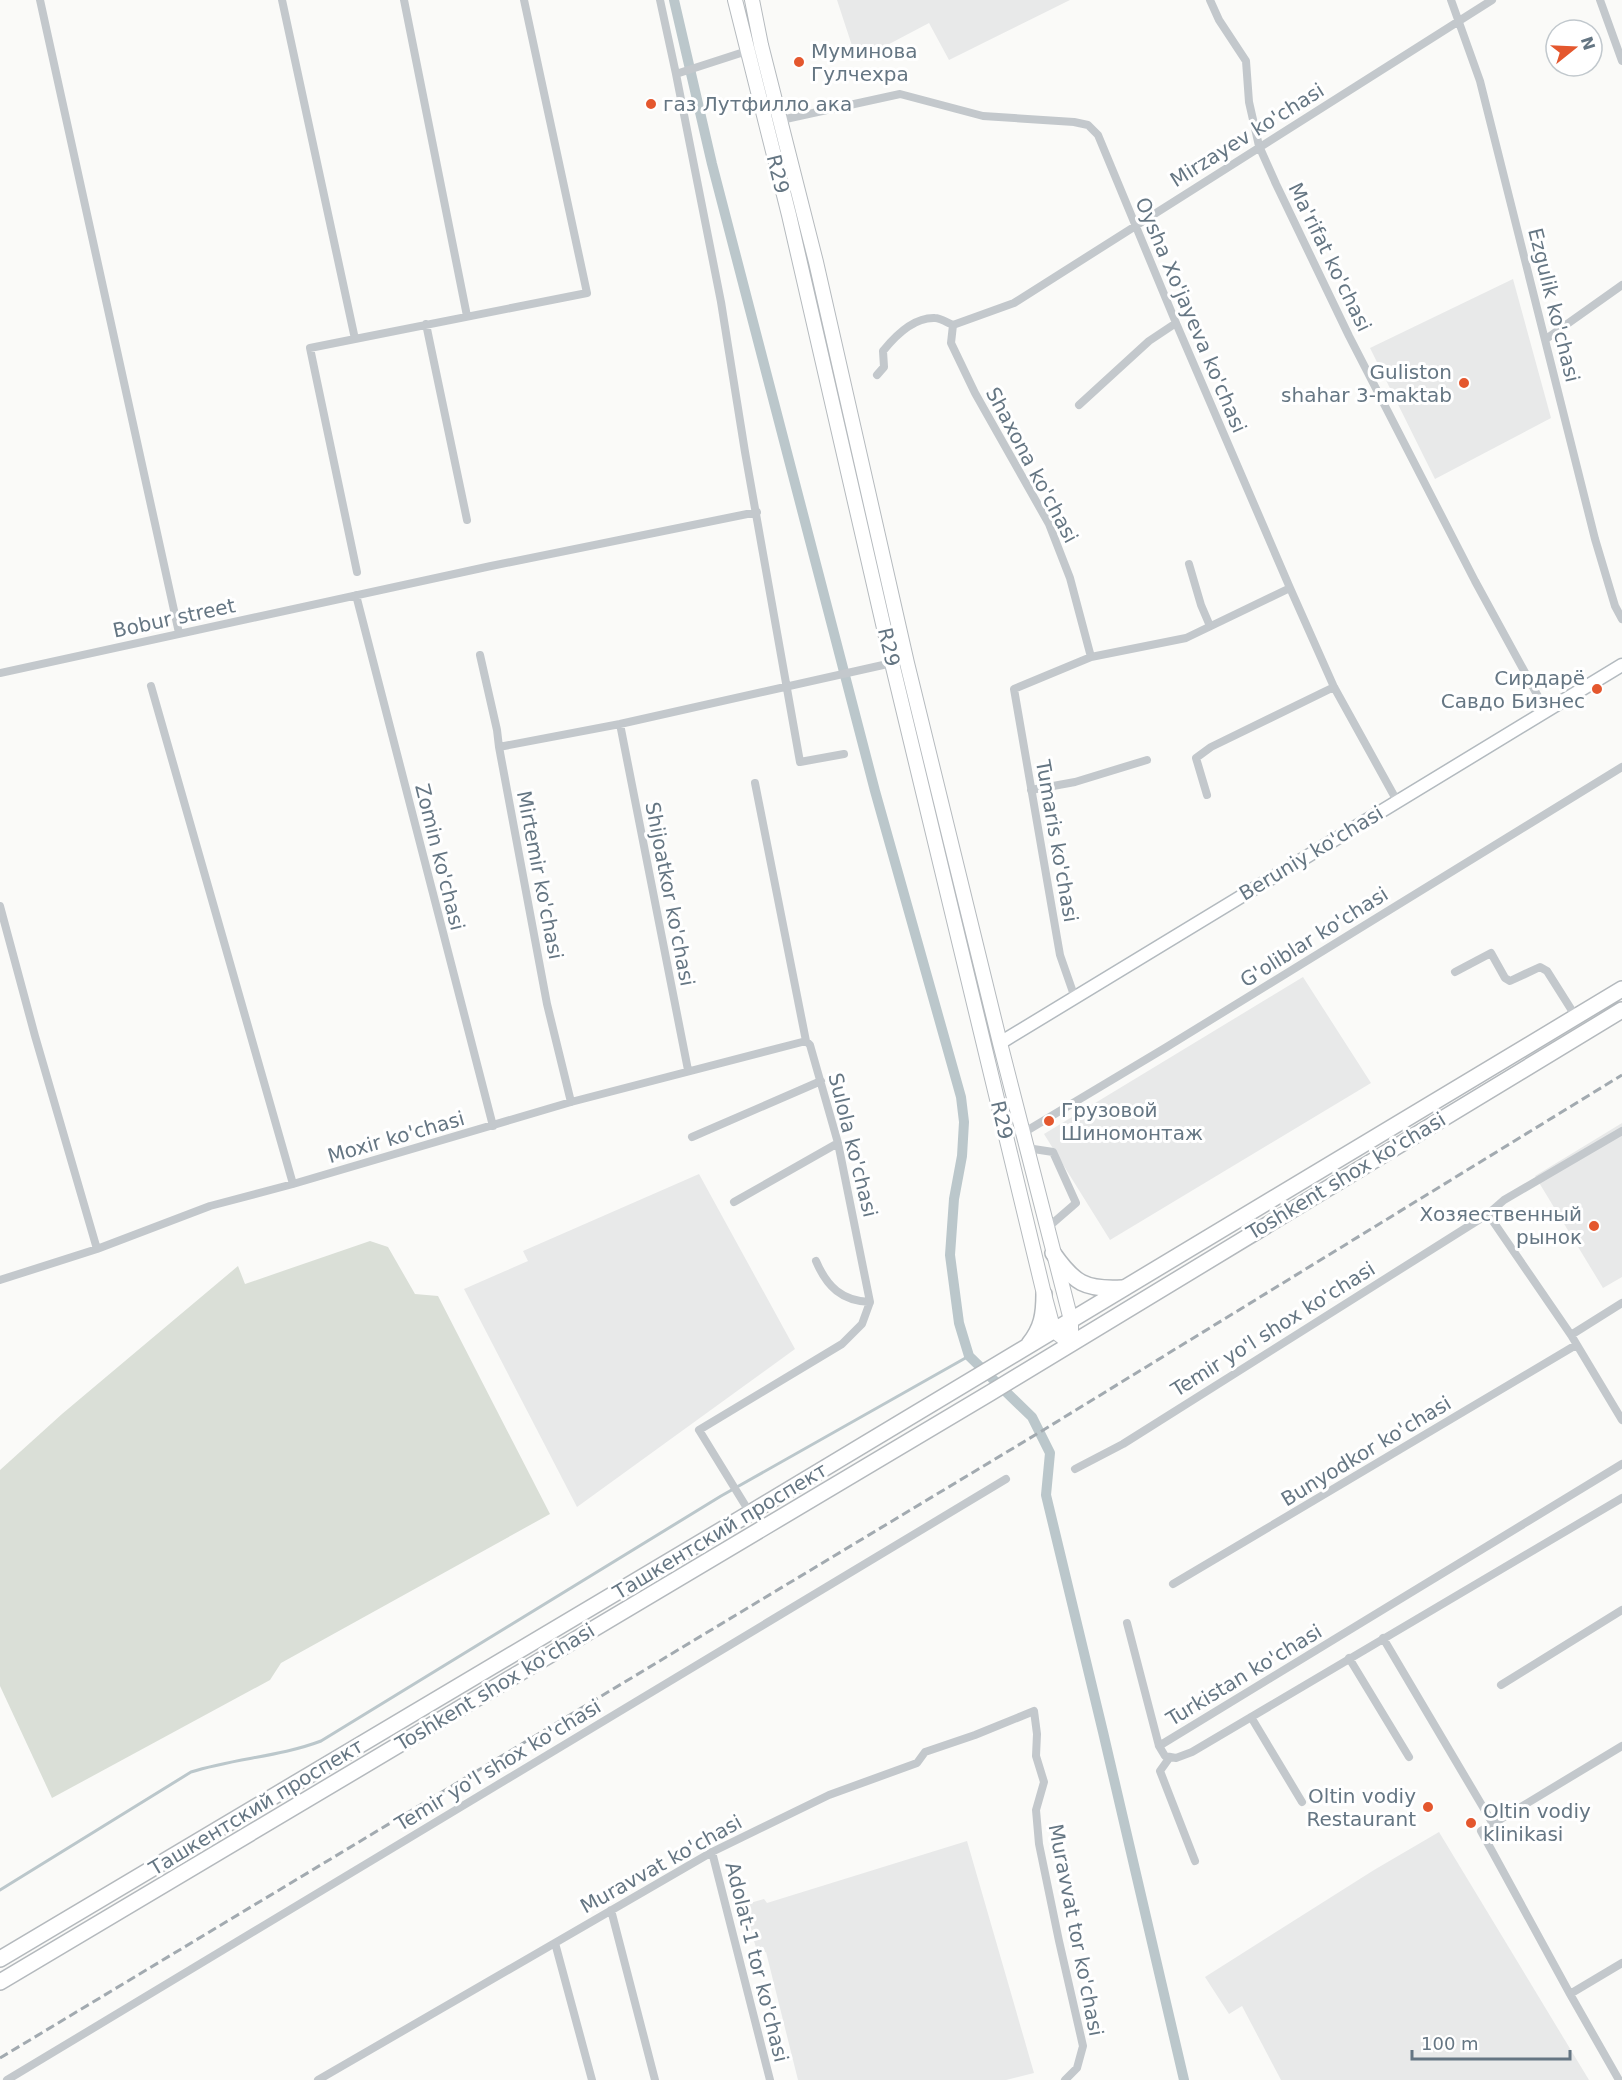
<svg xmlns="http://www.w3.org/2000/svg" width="1622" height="2080" viewBox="0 0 1622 2080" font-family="'DejaVu Sans',sans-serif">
  <rect width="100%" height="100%" fill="#fafaf8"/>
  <path fill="#e8e9e9" d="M837,0H1070L949,60L929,23L857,61Z
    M1513,279L1551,418L1435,479L1370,348Z
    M1303,977L1371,1083L1110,1240L1044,1134Z
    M1622,1123V1277L1603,1288L1535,1176Z
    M699,1174L795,1349L577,1507L464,1289L528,1261L523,1251Z
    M1439,1832L1589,2080H1281L1242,2006L1229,2014L1205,1977L1374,1870Z
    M967,1841L1034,2073L1006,2080H798L766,1952L758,1954L743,1905L764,1899L767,1903Z"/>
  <path fill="#dadfd7" d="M370,1241L388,1247L415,1294L438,1296L550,1514L281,1663L270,1680L52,1798L0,1686V1470L62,1414L238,1266L245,1284Z"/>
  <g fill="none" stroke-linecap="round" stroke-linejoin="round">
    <path stroke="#bbc7cb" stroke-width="3" d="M0,1890L191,1772C234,1758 279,1757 321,1741L721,1496L969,1356"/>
    <path stroke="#bbc7cb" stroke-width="10" d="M674,0L712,164L875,791L961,1097L964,1122L962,1156L954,1199L950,1255L959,1323L969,1356L1032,1417L1050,1453L1046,1495L1103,1732L1184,2080"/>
    <g stroke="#b3babf" stroke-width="15">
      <path id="secondary" d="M1000,1043L1622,665"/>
    </g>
    <g stroke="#b5babe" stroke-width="16">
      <path id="primary" d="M735,0L789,215L892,663L1044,1294L1054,1331L1071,1344
        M752,0L761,45L816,262L907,663L1000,1043L1071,1320V1344"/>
    </g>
    <g stroke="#b4b9bd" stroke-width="18">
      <path id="highway" d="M1053,1253C1074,1283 1085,1290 1122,1288
        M1029,1344C1042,1328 1044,1314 1044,1294
        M0,1959L750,1513L1622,989
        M0,1982L990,1393L1622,1010"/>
    </g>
    <path stroke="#c3c8cc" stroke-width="8" d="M40,0L179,633
      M282,0L355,339L310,348L357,572
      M404,0L467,316
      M660,0L676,74
      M1210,0L1219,20L1246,61L1249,102L1259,146L1276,184L1349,336L1475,581L1546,711
      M1451,0L1480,81L1595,539L1615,606L1622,619
      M1600,0L1622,61
      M747,51L676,74L721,302L745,452L800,762L844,754
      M781,120L900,94L983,116L1074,122L1088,125L1098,135L1176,323L1290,588L1334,687L1397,801
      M426,324L467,520
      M953,325L1014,303L1492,0
      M953,325L951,343L975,393L1049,524L1070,578L1091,657
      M355,339L587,293L524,0
      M1546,339L1622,285
      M877,375L884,367L883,351C895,336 913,317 935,318C940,318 948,323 953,325
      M1079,405L1149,341L1176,323
      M1189,564L1201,605L1210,626
      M356,595L493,1126
      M480,655L497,730L499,747L547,1004L571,1102
      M0,673L491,566L757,512
      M151,686L293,1184
      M620,724L688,1070
      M499,747L620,724L892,663
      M1031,790L1075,782L1147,760
      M1207,795L1196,758L1211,747L1334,687
      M0,906L35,1036L97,1249
      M1455,972L1491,953L1505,978L1510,981L1540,967L1547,971L1576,1017
      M1075,998L1060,955L1014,689L1091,657L1186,638L1290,588
      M1023,1133L1165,1048L1622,767
      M692,1137L821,1081
      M1027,1148L1053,1152L1076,1203L1046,1229
      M734,1202L838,1143
      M1488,1214L1571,1335L1622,1420
      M816,1261C827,1287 842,1301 870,1302
      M0,1280L97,1249L210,1206L293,1184L571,1102L806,1041
      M1571,1335L1622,1303
      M1075,1469L1123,1444L1488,1214L1504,1200L1622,1131
      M750,1513L699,1430L842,1344L862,1324L870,1302L838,1143L810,1045L806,1041L755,783
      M1173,1584L1576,1345
      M1127,1623L1159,1746L1165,1756L1176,1758L1192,1752L1622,1498
      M1383,1638L1493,1824
      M1349,1658L1409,1757
      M1501,1685L1622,1610
      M1251,1717L1302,1802
      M1159,1746L1622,1464
      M1170,1757L1160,1771L1195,1861
      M712,1852L770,2080
      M611,1910L655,2080
      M555,1943L592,2080
      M1570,1994L1622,1963
      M7,2080L1006,1479
      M318,2080L712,1852L829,1795L917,1763L925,1752L975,1735L1034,1711L1037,1734L1036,1756L1044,1782L1036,1810L1039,1844L1059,1941L1083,2046L1077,2068L1065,2080
      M1619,2080L1570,1994L1481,1831L1622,1746"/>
    <use href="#secondary" stroke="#fff" stroke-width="12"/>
    <use href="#primary" stroke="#fff" stroke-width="14"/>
    <use href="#highway" stroke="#fff" stroke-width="15"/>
    <path stroke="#a2aab0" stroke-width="3" stroke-dasharray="9 4.5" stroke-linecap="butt" d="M0,2058L1045,1429L1622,1075"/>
  </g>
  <g fill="#e4572e" stroke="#fff" stroke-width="2">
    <circle cx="799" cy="62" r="6"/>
    <circle cx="651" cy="104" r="6"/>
    <circle cx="1464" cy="383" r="6"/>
    <circle cx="1597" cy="689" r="6"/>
    <circle cx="1049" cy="1121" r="6"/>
    <circle cx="1594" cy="1226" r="6"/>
    <circle cx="1428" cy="1807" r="6"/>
    <circle cx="1471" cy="1823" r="6"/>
  </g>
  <g text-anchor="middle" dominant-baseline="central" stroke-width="6" stroke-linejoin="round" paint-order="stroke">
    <g font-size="20" fill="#657683" stroke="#fff" text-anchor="start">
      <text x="811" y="51">Муминова<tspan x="811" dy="23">Гулчехра</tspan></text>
      <text x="663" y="104">газ Лутфилло ака</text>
      <text x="1452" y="372" text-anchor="end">Guliston<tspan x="1452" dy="23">shahar 3-maktab</tspan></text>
      <text x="1585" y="678" text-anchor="end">Сирдарё<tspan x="1585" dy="23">Савдо Бизнес</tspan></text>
      <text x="1061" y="1110">Грузовой<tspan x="1061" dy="23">Шиномонтаж</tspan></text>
      <text x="1582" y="1214" text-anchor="end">Хозяественный<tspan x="1582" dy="23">рынок</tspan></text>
      <text x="1416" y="1796" text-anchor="end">Oltin vodiy<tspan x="1416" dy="23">Restaurant</tspan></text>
      <text x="1483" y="1811">Oltin vodiy<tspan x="1483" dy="23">klinikasi</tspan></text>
    </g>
    <g font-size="20" fill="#657683" stroke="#fff">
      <text transform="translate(1247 135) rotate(-32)">Mirzayev ko'chasi</text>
      <text transform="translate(778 174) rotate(76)">R29</text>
      <text transform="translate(1330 257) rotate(64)">Ma'rifat ko'chasi</text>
      <text transform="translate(1554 305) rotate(76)">Ezgulik ko'chasi</text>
      <text transform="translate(1191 315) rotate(67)">Oysha Xo'jayeva ko'chasi</text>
      <text transform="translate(1032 465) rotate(62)">Shaxona ko'chasi</text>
      <text transform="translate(174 618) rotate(-12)">Bobur street</text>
      <text transform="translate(889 647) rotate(77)">R29</text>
      <text transform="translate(1057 841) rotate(80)">Tumaris ko'chasi</text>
      <text transform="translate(1311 853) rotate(-31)">Beruniy ko'chasi</text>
      <text transform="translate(440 857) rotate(76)">Zomin ko'chasi</text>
      <text transform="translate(540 875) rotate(79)">Mirtemir ko'chasi</text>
      <text transform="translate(670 894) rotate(79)">Shijoatkor ko'chasi</text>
      <text transform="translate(1314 937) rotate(-32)">G'oliblar ko'chasi</text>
      <text transform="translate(1002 1120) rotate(77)">R29</text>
      <text transform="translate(396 1137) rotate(-16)">Moxir ko'chasi</text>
      <text transform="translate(853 1145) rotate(76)">Sulola ko'chasi</text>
      <text transform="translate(1346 1176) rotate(-31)">Toshkent shox ko'chasi</text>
      <text transform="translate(1273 1329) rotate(-32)">Temir yo'l shox ko'chasi</text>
      <text transform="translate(1366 1451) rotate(-31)">Bunyodkor ko'chasi</text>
      <text transform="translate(720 1531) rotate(-31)">Ташкентский проспект</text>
      <text transform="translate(1244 1675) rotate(-31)">Turkistan ko'chasi</text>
      <text transform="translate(495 1687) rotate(-31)">Toshkent shox ko'chasi</text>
      <text transform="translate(498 1765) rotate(-31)">Temir yo'l shox ko'chasi</text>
      <text transform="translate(256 1807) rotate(-31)">Ташкентский проспект</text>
      <text transform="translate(661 1864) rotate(-29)">Muravvat ko'chasi</text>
      <text transform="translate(1076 1930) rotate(79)">Muravvat tor ko'chasi</text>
      <text transform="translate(757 1962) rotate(76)">Adolat-1 tor ko'chasi</text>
    </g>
  </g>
  <g transform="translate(1574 48) rotate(72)"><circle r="28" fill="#ffffff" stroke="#c1c8cd" stroke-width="1.5"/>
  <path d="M0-4.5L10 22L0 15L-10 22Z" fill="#e4572e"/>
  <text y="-9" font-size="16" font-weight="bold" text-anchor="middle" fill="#657683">N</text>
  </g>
  <path d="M1412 2050v9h158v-9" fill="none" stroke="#657683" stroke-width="3"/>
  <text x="1421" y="2050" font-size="18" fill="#657683" stroke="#ffffff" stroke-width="4.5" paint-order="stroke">100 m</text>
</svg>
